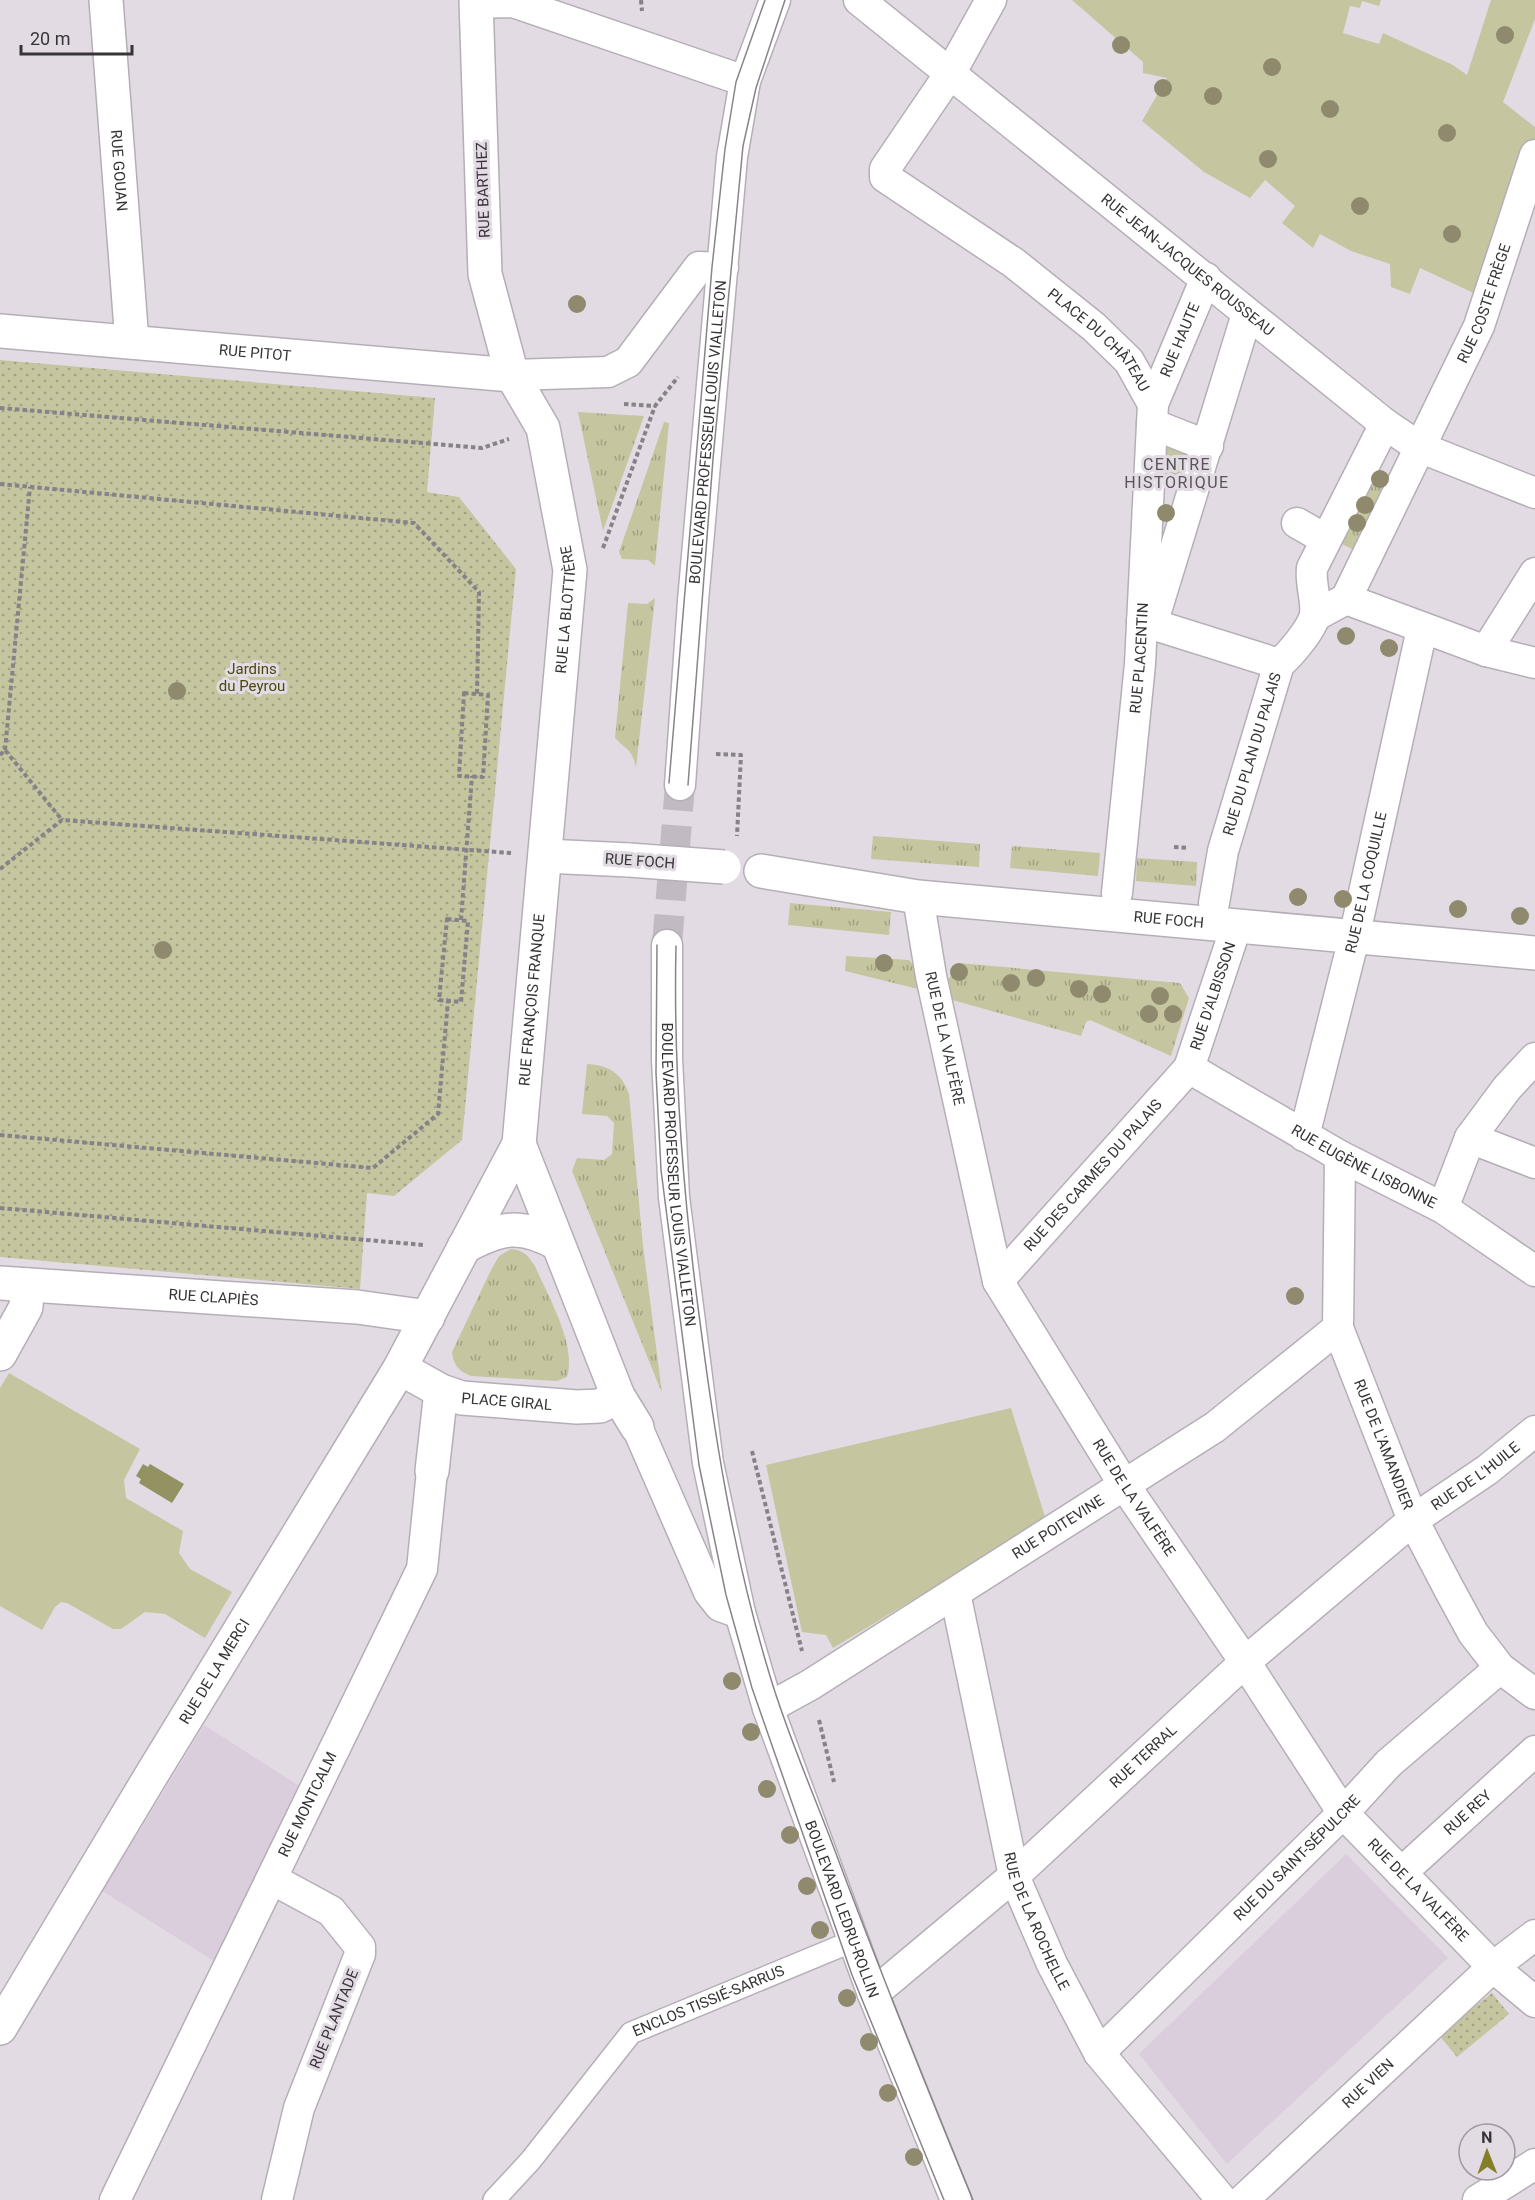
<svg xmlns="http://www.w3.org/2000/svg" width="1535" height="2200" viewBox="0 0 1535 2200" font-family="Roboto,sans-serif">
  <defs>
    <pattern id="grass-tufts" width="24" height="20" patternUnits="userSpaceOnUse" patternTransform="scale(1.5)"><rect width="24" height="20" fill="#c5c5a0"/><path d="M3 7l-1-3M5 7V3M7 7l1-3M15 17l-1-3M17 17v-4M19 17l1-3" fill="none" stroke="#a1a183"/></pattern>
    <pattern id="park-dots" width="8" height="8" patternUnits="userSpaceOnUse" patternTransform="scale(1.5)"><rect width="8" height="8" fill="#c5c5a0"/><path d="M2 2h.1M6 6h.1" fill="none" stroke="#a1a183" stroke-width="1.8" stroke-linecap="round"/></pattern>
  </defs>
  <rect width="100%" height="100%" fill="#e3dbe4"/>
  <path fill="#dacddc" d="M204,1725L304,1789L241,1919L214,1961L99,1889L126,1844L136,1837Z
    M1346,1854L1448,1958L1227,2164L1139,2054Z"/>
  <path fill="url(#grass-tufts)" d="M578,412L644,416L603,531Z
    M664,422L669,423L655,566L648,560L622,559L619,552Z
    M1160,441L1192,451L1181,490L1158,484Z
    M1376,468L1391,475L1354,550L1338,542Z
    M655,598L636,768C632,748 627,751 615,738L628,603L647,604Z
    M873,836L980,844L979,867L871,859Z
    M1012,846L1100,853L1098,876L1010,868Z
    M1137,858L1197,862L1196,886L1136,881Z
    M790,903L891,912L889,935L788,925Z
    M846,956L909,960L917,968L918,989L845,971Z
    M959,963L1180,983L1189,998L1171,1056L1090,1020L1086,1022L1081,1036L949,999L946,983Z
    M587,1064C608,1065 622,1073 629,1094L643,1246L662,1393L572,1171L577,1158L604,1160L612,1154L614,1123L607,1116L582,1114Z
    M511,1249C524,1250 528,1256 535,1266C548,1297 577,1344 567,1377L557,1381L471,1376C459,1371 453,1365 452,1352L491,1270L499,1256Z"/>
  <path fill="url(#park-dots)" d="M0,360L435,398L427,492L459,497L516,569L462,1140L394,1196L367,1193L360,1289L0,1257Z
    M1492,1993L1509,2014L1457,2057L1439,2035Z"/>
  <path fill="#c5c5a0" d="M1072,0H1381L1379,6L1362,1L1360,8L1350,6L1343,33L1379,44L1383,33L1453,65L1467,75L1491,0H1535V19L1503,102L1535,127V141L1480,296L1420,268L1410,294L1391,287L1390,264L1351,251L1320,234L1313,248L1282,223L1295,206L1265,180L1250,198L1204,172L1142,121L1167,78L1143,73V62Z
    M9,1373L140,1449L124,1480L126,1498L183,1531L179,1553L190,1569L232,1592L205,1638L165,1614L145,1612L121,1629H113L67,1603L61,1602L55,1607L42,1630L0,1606V1388Z
    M1011,1408L1046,1520L833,1648L826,1635L802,1632L766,1465Z"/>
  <path fill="#939262" d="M143,1464L148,1467L150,1464L184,1484L172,1503L139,1483L141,1479L136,1476Z"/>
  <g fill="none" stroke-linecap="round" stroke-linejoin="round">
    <path stroke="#c1bac2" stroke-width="30" stroke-dasharray="30 15" stroke-linecap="butt" d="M667,945L680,785"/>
    <g stroke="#b6aeb7" stroke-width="24">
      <g id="service">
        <path id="s1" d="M494,2200L531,2160L631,2033L853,1941"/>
      </g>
    </g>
    <g stroke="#b6aeb7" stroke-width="33">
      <g id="pedestrian">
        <path id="s2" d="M859,0L1385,424L1419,447L1535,493"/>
        <path id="s3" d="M991,0L951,72L885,169V177L1014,263L1094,327L1129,361L1153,404"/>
        <path d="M477,3L513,2L745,81"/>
        <path d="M512,375L608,372L628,362L699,267L723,268"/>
        <path d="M1152,424L1208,446"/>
        <path d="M1297,523L1325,539"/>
        <path d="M1346,599L1486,651L1535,663"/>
        <path id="s4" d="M1315,616L1346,599L1479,326L1535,155"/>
        <path d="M1142,621L1279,664"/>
        <path d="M1153,621L1247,314"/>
        <path d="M1486,651L1535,573"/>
        <path id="s5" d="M680,785L693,601L732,157L745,81L775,0"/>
        <path id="s6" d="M1117,893L1140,664L1153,404L1206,278"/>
        <path id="s7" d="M918,897L931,976L998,1281L1123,1483L1245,1662L1343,1813L1493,1967L1535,2002"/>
        <path id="s8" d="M1214,903L1223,851L1279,664C1289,656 1312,629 1315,615C1317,600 1310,584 1312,568L1385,424"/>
        <path id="s9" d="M667,945V1059L674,1197L708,1463L740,1613L768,1708L873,1994L956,2200"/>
        <path id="s10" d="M1189,1068L1340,1156L1443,1208L1535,1271"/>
        <path id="s11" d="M1304,1136L1354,938L1422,629"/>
        <path d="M1470,1138L1535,1163"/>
        <path id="s12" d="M1340,1156L1338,1328L1413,1520L1449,1589L1473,1633L1500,1668L1535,1694"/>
        <path d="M1443,1208L1470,1138L1507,1088L1535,1058"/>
        <path id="s13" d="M998,1281L1189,1068L1236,927"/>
        <path d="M637,1427L709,1592L720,1606L740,1613"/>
        <path id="s14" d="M955,1593L1014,1876L1052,1964L1099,2053L1222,2200"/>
        <path id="s15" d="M768,1708L810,1685L1215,1427L1338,1328"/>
        <path id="s16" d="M1401,1873L1535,1751"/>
        <path d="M272,1879L331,1911L360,1947V1954L299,2108L277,2200"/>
        <path id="s17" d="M873,1994L1014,1876L1245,1662L1413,1520L1487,1470L1535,1431"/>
        <path id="s18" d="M1099,2053L1343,1813L1389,1763L1500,1668"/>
        <path id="s19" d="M115,2200L422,1569L432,1471"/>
        <path id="s20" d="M1243,2200L1493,1967L1535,1935"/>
        <path d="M1478,2200L1535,2164"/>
      </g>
    </g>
    <g stroke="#b6aeb7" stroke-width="36">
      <g id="minor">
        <path id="s21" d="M106,0L132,342"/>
        <path id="s22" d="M0,331L512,375"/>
        <path d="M545,856L629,860"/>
        <path id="s23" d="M761,871L918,897L1535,953"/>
        <path d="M519,1144L618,1396L637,1427"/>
        <path d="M464,1247C500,1227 521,1223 558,1244"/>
        <path id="s24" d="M0,1283L357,1307L428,1317"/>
        <path d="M0,1354L26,1307L27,1285"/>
        <path id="s25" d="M400,1368L441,1391L462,1398L577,1407L600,1406L618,1396"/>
        <path d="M432,1471L441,1391"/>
        <path id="s26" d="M0,2028L149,1779L400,1368L519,1144L570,570L543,428L512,375L485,274L476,0"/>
      </g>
    </g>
    <path stroke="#878288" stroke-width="4" stroke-dasharray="4.5 3" stroke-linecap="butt" d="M641,0L642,11
      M624,404L655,406L678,377
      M0,408L482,448L509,439
      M0,484L414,523L479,592L477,694
      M603,548L655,406
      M464,693L488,695L483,777L459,776Z
      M5,750L30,487
      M716,754L741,755L737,836
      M0,755L5,750L62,820
      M1174,847L1188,848
      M0,869L62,820L511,853
      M447,919L468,921L461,1002L439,1000Z
      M461,920L472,776
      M0,1135L373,1168L438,1114L448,1001
      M0,1208L424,1245
      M752,1451L802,1651
      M819,1720L834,1782"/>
    <use href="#service" stroke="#fff" stroke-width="21"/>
    <use href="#pedestrian" stroke="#fff" stroke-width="30"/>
    <use href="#minor" stroke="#fff" stroke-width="33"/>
    <path stroke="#89848a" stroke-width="1.5" d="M669,783L712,267L725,149L736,82L765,0
      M688,785L713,459L743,146L756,88L785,0
      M657,945L656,1073L661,1170L699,1465L726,1595L752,1688L852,1975L944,2200
      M676,946C673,1078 684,1207 702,1337C717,1452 736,1565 770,1676C786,1730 809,1783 829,1835C875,1958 923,2079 973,2200"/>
    <g stroke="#b6aeb7" stroke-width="36" stroke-linecap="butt">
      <path id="minor-bridge" d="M629,860L724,867"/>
    </g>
    <use href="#minor-bridge" stroke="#fff" stroke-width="33"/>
  </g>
  <g fill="#8f8a6d">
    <circle cx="1505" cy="35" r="9"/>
    <circle cx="1121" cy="45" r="9"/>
    <circle cx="1272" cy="67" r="9"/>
    <circle cx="1163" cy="88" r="9"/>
    <circle cx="1213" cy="96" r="9"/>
    <circle cx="1330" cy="109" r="9"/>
    <circle cx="1447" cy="133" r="9"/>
    <circle cx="1268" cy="159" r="9"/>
    <circle cx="1360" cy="206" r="9"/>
    <circle cx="1452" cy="234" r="9"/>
    <circle cx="577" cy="304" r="9"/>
    <circle cx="1380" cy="479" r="9"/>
    <circle cx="1365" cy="505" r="9"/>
    <circle cx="1166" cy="513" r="9"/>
    <circle cx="1357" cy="523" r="9"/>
    <circle cx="1346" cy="636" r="9"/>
    <circle cx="1389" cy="648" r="9"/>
    <circle cx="177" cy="691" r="9"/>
    <circle cx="1298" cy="897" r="9"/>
    <circle cx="1343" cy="899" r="9"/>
    <circle cx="1458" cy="909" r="9"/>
    <circle cx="1520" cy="916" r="9"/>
    <circle cx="163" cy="950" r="9"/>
    <circle cx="884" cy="963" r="9"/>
    <circle cx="959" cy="972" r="9"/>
    <circle cx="1036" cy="978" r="9"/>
    <circle cx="1011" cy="983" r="9"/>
    <circle cx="1079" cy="989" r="9"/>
    <circle cx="1102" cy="994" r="9"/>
    <circle cx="1160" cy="996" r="9"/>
    <circle cx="1149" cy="1014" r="9"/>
    <circle cx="1173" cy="1014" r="9"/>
    <circle cx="1295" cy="1296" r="9"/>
    <circle cx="732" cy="1681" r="9"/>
    <circle cx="751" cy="1732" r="9"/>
    <circle cx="767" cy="1789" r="9"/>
    <circle cx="790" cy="1835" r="9"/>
    <circle cx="807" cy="1886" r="9"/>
    <circle cx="820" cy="1930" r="9"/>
    <circle cx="847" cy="1998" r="9"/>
    <circle cx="869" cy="2042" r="9"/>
    <circle cx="888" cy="2093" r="9"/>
    <circle cx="914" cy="2157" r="9"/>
  </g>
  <g text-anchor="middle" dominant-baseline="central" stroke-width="6" stroke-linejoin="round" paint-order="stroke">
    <g font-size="15" fill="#373438" stroke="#e3dbe4">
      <text stroke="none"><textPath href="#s21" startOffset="171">RUE GOUAN</textPath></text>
      <text transform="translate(483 190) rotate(-92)">RUE BARTHEZ</text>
      <text stroke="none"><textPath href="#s2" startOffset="422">RUE JEAN-JACQUES ROUSSEAU</textPath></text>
      <text stroke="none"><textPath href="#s4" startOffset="362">RUE COSTE FRÈGE</textPath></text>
      <text stroke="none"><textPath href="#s6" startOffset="560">RUE HAUTE</textPath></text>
      <text stroke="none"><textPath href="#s3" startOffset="478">PLACE DU CHÂTEAU</textPath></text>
      <text stroke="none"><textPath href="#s22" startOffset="256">RUE PITOT</textPath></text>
      <text stroke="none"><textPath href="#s5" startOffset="354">BOULEVARD PROFESSEUR LOUIS VIALLETON</textPath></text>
      <text stroke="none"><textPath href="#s26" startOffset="1562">RUE LA BLOTTIÈRE</textPath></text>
      <text stroke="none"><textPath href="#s6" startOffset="236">RUE PLACENTIN</textPath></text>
      <text stroke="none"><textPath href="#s8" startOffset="154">RUE DU PLAN DU PALAIS</textPath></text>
      <text transform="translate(640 861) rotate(4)">RUE FOCH</text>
      <text stroke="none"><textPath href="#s11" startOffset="261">RUE DE LA COQUILLE</textPath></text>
      <text stroke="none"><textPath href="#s23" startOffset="411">RUE FOCH</textPath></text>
      <text stroke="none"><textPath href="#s13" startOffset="362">RUE D'ALBISSON</textPath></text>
      <text stroke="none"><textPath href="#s26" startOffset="1170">RUE FRANÇOIS FRANQUE</textPath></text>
      <text stroke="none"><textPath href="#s7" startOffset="144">RUE DE LA VALFÈRE</textPath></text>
      <text stroke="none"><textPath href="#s10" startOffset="201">RUE EUGÈNE LISBONNE</textPath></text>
      <text stroke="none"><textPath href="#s9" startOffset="230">BOULEVARD PROFESSEUR LOUIS VIALLETON</textPath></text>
      <text stroke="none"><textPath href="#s13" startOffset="142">RUE DES CARMES DU PALAIS</textPath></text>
      <text stroke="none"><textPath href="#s24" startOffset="214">RUE CLAPIÈS</textPath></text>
      <text stroke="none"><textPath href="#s25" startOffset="114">PLACE GIRAL</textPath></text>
      <text stroke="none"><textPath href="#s12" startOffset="297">RUE DE L'AMANDIER</textPath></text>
      <text stroke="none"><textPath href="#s17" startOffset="795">RUE DE L'HUILE</textPath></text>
      <text stroke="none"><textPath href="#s7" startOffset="648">RUE DE LA VALFÈRE</textPath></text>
      <text stroke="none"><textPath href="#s15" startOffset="342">RUE POITEVINE</textPath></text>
      <text stroke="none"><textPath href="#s26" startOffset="416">RUE DE LA MERCI</textPath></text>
      <text stroke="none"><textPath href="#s17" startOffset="360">RUE TERRAL</textPath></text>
      <text stroke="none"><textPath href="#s19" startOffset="440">RUE MONTCALM</textPath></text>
      <text stroke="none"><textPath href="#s16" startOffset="90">RUE REY</textPath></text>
      <text stroke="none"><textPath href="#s18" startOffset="278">RUE DU SAINT-SÉPULCRE</textPath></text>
      <text stroke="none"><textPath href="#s7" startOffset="1134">RUE DE LA VALFÈRE</textPath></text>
      <text stroke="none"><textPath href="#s9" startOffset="987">BOULEVARD LEDRU-ROLLIN</textPath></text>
      <text stroke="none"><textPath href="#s14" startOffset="339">RUE DE LA ROCHELLE</textPath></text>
      <text stroke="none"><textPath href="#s1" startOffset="300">ENCLOS TISSIÉ-SARRUS</textPath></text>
      <text transform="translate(334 2019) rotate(-68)">RUE PLANTADE</text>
      <text stroke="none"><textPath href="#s20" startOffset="171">RUE VIEN</textPath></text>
    </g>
    <g font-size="15" fill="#4a480c" stroke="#e3dbe4">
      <text x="252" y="669">Jardins<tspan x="252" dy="17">du Peyrou</tspan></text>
    </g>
    <g font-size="16" letter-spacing="1.5" fill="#59535a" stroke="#e3dbe4">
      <text x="1177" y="464">CENTRE<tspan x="1177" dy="18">HISTORIQUE</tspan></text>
    </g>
  </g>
  <g transform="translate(1487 2152) rotate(359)"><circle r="28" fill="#e3dbe4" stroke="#9e989f" stroke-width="1.5"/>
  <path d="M0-4.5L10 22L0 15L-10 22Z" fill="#837f27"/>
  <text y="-9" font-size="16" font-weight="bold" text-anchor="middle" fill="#373438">N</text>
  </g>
  <path d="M21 45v9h111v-9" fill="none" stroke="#373438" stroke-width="3"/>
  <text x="30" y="45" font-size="18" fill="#373438" stroke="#e3dbe4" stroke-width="4.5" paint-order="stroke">20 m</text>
</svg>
